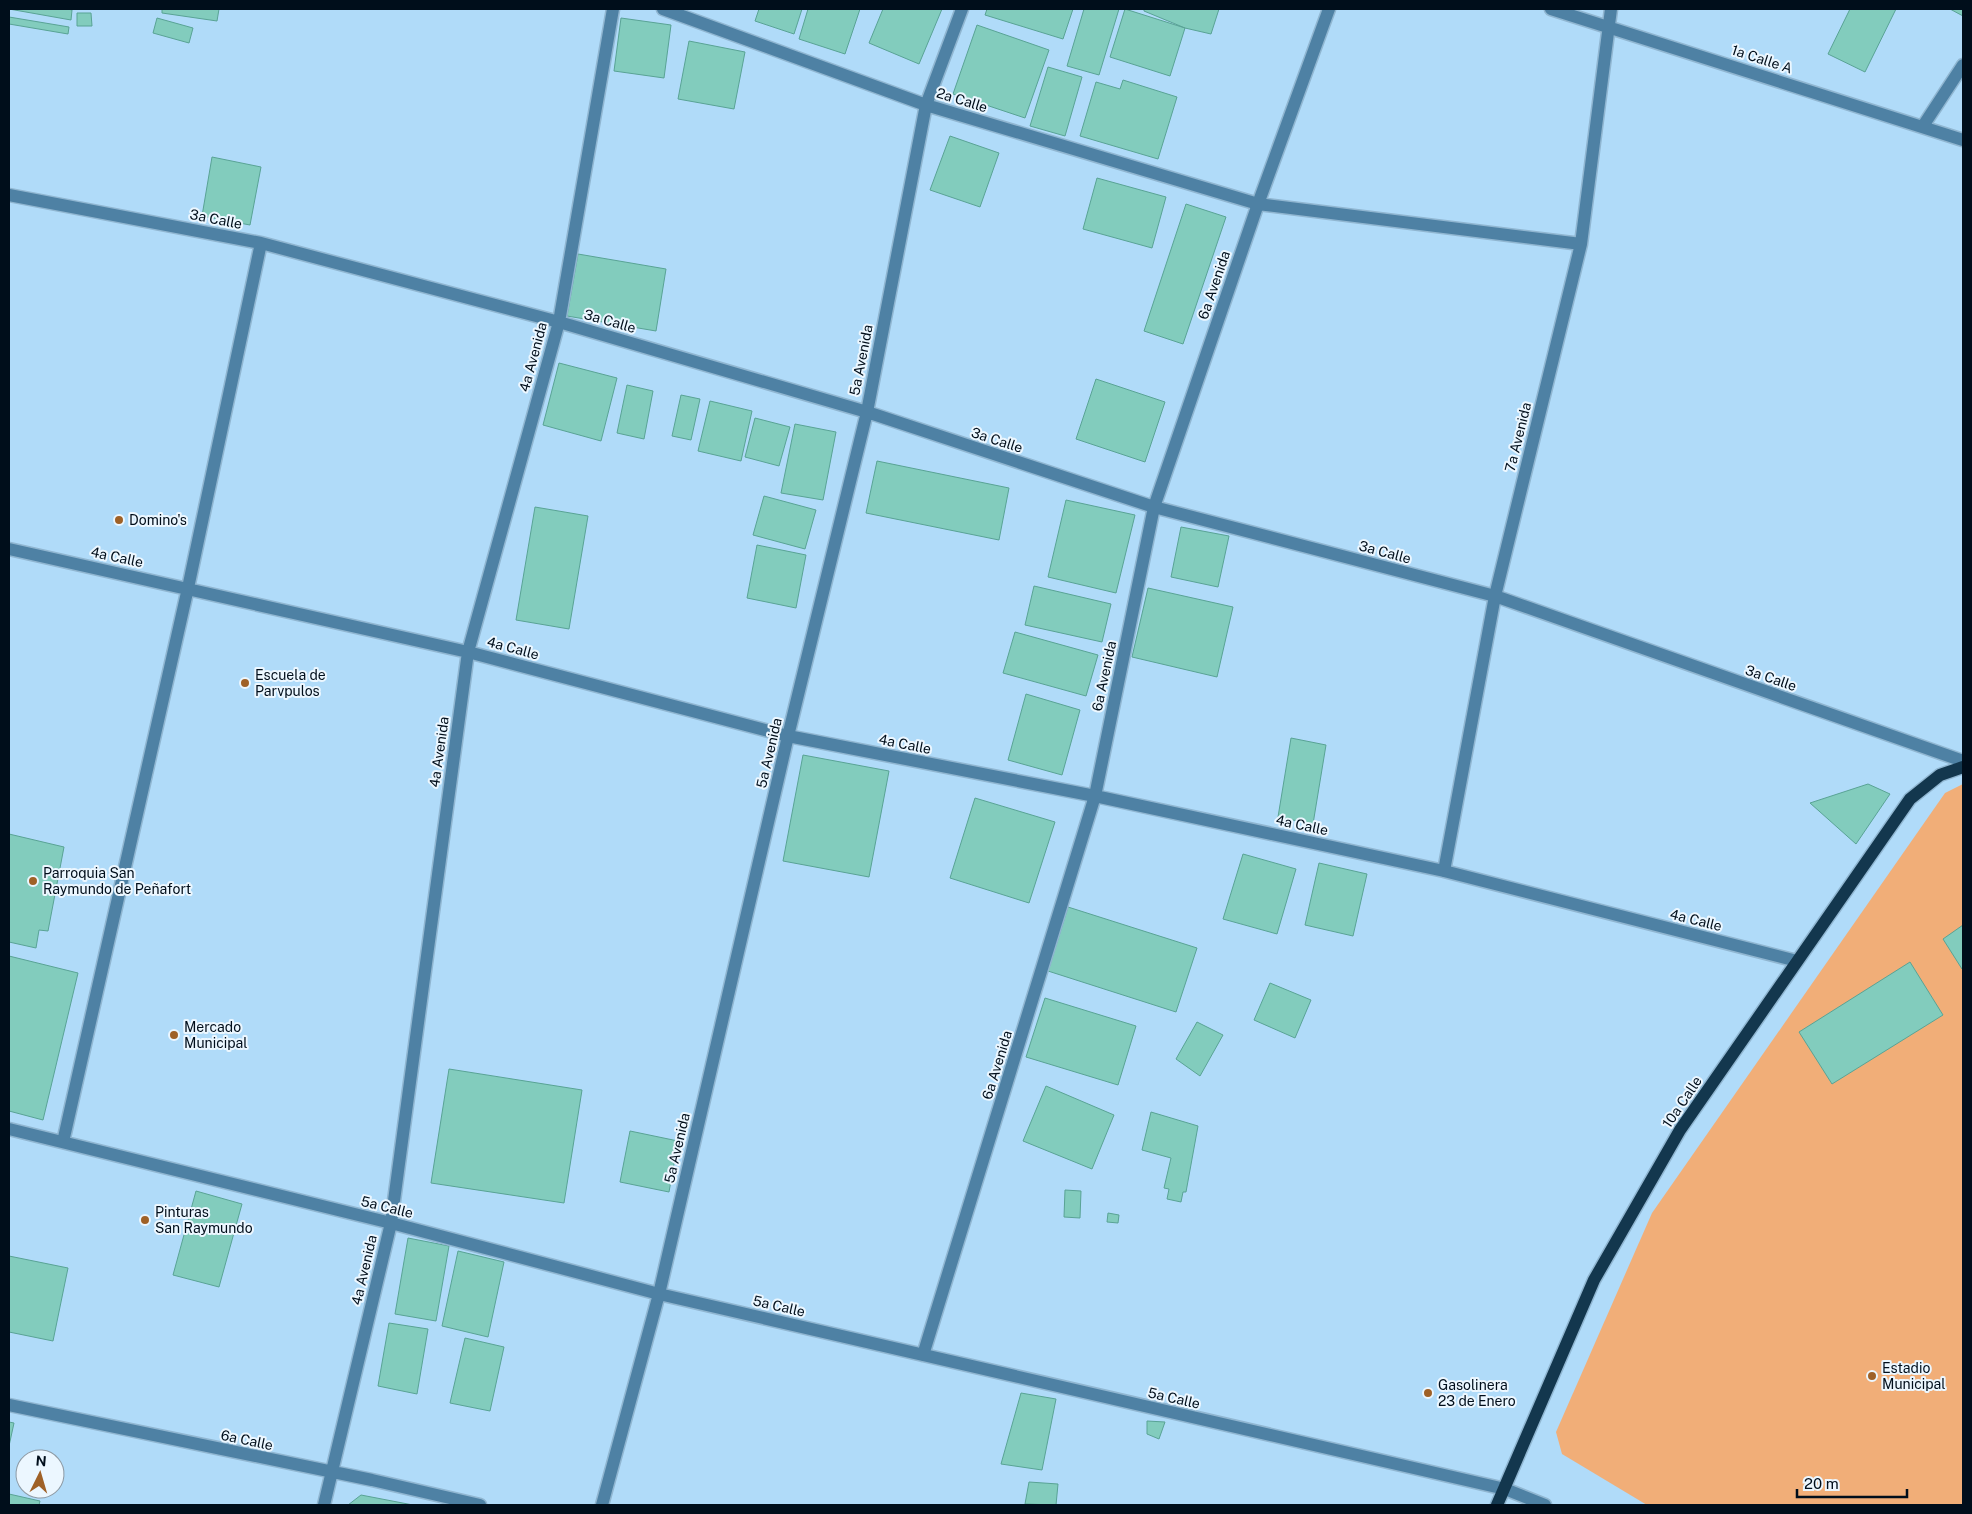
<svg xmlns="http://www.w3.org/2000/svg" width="1972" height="1514" viewBox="0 0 1972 1514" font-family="'Public Sans',sans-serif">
  <rect width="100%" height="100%" fill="#b0dbf9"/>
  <path fill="#f1ae78" d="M1963,784V1505H1647L1562,1454L1556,1432L1652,1213L1945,793Z"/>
  <path fill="#82ccbd" stroke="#59a395" d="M9,9H68L72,10L71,20Z
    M162,9H219L217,21L162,13Z
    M759,9H802L794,34L755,21Z
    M808,9H860L845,54L799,39Z
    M883,9H942L919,64L869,43Z
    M987,9H1073L1063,39L985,15Z
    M1084,9H1119L1099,75L1067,66Z
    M1125,9L1185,28L1170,76L1110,57Z
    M1144,9H1219L1211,34L1185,28L1144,11Z
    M1850,9H1896L1865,72L1828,54Z
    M1950,9H1963V16Z
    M77,13H91L92,26H77Z
    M9,17L69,27L68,34L9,24Z
    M157,18L193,28L189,43L153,33Z
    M621,18L671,25L664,78L614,71Z
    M977,25L1049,50L1025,118L953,94Z
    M689,41L745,52L734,109L678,99Z
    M1048,67L1082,77L1065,136L1030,126Z
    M1123,80L1177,97L1158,159L1080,136L1096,82L1120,89Z
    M950,136L999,153L980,207L930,190Z
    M212,157L261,167L250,225L202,216Z
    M1097,178L1166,197L1152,248L1083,229Z
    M1186,204L1226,217L1183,344L1144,331Z
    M578,254L666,269L656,331L567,316Z
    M559,363L617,378L601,441L543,425Z
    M1096,379L1165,402L1145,462L1076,439Z
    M627,385L653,391L644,439L617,433Z
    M681,395L700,399L691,440L672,436Z
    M710,401L752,411L741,461L698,451Z
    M755,418L790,427L779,466L745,457Z
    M795,424L836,432L823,500L781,493Z
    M877,461L1009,488L999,540L866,513Z
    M764,496L816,510L805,549L753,535Z
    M1066,500L1135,515L1116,593L1048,577Z
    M535,507L588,516L569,629L516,620Z
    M1181,527L1229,536L1218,587L1171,577Z
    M757,545L806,555L796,608L747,598Z
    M1034,586L1111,604L1102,642L1025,625Z
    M1148,588L1233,607L1217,677L1132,657Z
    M1015,632L1098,655L1086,696L1003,673Z
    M1026,694L1080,710L1062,775L1008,760Z
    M1291,738L1326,745L1313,824L1278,817Z
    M803,755L889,771L869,877L783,861Z
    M1868,784L1890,794L1856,844L1810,803Z
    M975,798L1055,822L1029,903L950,878Z
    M9,834L64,847L48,931L39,930L36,948L9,942Z
    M1243,854L1296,869L1277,934L1223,919Z
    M1319,863L1367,874L1353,936L1305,925Z
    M1068,907L1197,948L1176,1012L1048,971Z
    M1963,925V968L1962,969L1943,939Z
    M9,956L78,973L43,1120L9,1111Z
    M1910,962L1943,1015L1832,1084L1799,1032Z
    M1270,983L1311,1000L1295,1038L1254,1020Z
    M1045,998L1136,1026L1118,1085L1026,1057Z
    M1197,1022L1223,1035L1200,1076L1176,1059Z
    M449,1069L582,1090L564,1203L431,1183Z
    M1046,1086L1114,1115L1092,1169L1023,1141Z
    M1151,1112L1198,1126L1186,1192H1183L1181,1202L1167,1199L1169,1189L1164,1188L1171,1158L1142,1150Z
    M630,1131L678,1141L669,1192L620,1182Z
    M1065,1190L1081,1191L1080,1218L1064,1217Z
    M196,1191L242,1204L219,1287L173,1275Z
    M1108,1213L1119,1215L1118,1223L1107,1222Z
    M408,1238L449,1246L436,1321L395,1314Z
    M458,1251L504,1262L488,1337L442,1326Z
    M9,1256L68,1268L53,1341L9,1332Z
    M389,1323L428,1329L417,1394L378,1386Z
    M465,1338L504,1347L490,1411L450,1403Z
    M1021,1393L1056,1399L1042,1470L1001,1464Z
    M1147,1421L1165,1422L1159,1439L1147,1434Z
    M9,1422L14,1423L9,1446Z
    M1029,1482L1058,1484L1056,1505L1025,1504Z
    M9,1494L40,1501L39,1505H9Z
    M361,1495L413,1505H348Z"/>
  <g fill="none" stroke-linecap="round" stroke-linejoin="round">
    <g stroke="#90b6d1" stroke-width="15">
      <path id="minor" d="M663,9L926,105L1258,204L1581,244
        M1551,9L1963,140
        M1923,126L1963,65
        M9,195L261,243L559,322L867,412L1154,507L1495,596L1963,761
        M9,549L468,652L788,736L1095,796L1444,871L1797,961
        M1444,871L1495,596L1581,244L1611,9
        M9,1129L391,1223L659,1294L1505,1489L1545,1505
        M63,1142L188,588L261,243
        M923,1355L1095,796L1154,507L1258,204L1329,9
        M9,1405L372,1480L480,1505
        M324,1505L391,1223L468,652L559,322L613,9
        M602,1505L659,1294L788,736L867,412L926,105L962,9"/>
    </g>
    <g stroke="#90b6d1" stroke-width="15">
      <path id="major" d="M1497,1505L1594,1280L1680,1130L1910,799L1940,775L1963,767"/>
    </g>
    <use href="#minor" stroke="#4e81a4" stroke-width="12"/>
    <use href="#major" stroke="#13374e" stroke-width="12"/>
  </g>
  <g fill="#9f6127" stroke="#ecf7ff" stroke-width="2">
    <circle cx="119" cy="520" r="5"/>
    <circle cx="245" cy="683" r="5"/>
    <circle cx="33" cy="881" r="5"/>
    <circle cx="174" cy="1035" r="5"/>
    <circle cx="145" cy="1220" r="5"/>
    <circle cx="1872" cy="1376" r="5"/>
    <circle cx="1428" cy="1393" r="5"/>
  </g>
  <g text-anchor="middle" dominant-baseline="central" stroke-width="4" stroke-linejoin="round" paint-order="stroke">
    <g font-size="14" fill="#000e1b" stroke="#ecf7ff">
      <text transform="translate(1762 59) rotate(18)">1a Calle A</text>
      <text transform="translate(962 100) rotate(17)">2a Calle</text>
      <text transform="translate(216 219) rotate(11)">3a Calle</text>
      <text transform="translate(1214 285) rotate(-71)">6a Avenida</text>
      <text transform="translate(610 321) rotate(16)">3a Calle</text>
      <text transform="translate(533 357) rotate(-75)">4a Avenida</text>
      <text transform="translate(861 360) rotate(-79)">5a Avenida</text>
      <text transform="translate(1518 437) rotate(-76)">7a Avenida</text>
      <text transform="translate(997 440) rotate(18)">3a Calle</text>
      <text transform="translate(1385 552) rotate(15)">3a Calle</text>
      <text transform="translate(117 557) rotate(12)">4a Calle</text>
      <text transform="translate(513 648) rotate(15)">4a Calle</text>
      <text transform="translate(1104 676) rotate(-78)">6a Avenida</text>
      <text transform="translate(1771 678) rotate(19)">3a Calle</text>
      <text transform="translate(905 744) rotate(11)">4a Calle</text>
      <text transform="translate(439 752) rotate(-82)">4a Avenida</text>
      <text transform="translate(769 753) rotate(-77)">5a Avenida</text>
      <text transform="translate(1302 825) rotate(12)">4a Calle</text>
      <text transform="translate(1696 920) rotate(14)">4a Calle</text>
      <text transform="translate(997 1065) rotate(-73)">6a Avenida</text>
      <text transform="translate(1682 1102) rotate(-56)">10a Calle</text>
      <text transform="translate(677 1148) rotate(-77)">5a Avenida</text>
      <text transform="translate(387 1207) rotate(14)">5a Calle</text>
      <text transform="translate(364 1270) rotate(-77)">4a Avenida</text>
      <text transform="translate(779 1306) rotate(13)">5a Calle</text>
      <text transform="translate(1174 1398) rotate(13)">5a Calle</text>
      <text transform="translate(247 1440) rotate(12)">6a Calle</text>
    </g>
    <g font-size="14" fill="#000e1b" stroke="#ecf7ff" text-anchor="start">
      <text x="129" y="520">Domino's</text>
      <text x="255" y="675">Escuela de<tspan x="255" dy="16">Parvpulos</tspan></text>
      <text x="43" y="873">Parroquia San<tspan x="43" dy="16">Raymundo de Peñafort</tspan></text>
      <text x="184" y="1027">Mercado<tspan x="184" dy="16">Municipal</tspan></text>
      <text x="155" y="1212">Pinturas<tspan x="155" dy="16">San Raymundo</tspan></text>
      <text x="1882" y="1368">Estadio<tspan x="1882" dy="16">Municipal</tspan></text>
      <text x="1438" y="1385">Gasolinera<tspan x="1438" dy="16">23 de Enero</tspan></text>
    </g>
  </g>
  <rect width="1972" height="1514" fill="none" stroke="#000e1b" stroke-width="20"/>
  <g transform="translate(40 1474) rotate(5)"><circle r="24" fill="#ecf7ff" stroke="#8e9aa4"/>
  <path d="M0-4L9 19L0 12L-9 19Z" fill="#9f6127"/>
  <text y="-8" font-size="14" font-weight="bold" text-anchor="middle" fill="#000e1b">N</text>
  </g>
  <path d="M1797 1489v8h110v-8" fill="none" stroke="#000e1b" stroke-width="2.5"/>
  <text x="1804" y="1489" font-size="15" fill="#000e1b" stroke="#ecf7ff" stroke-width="4" paint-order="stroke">20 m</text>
</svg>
